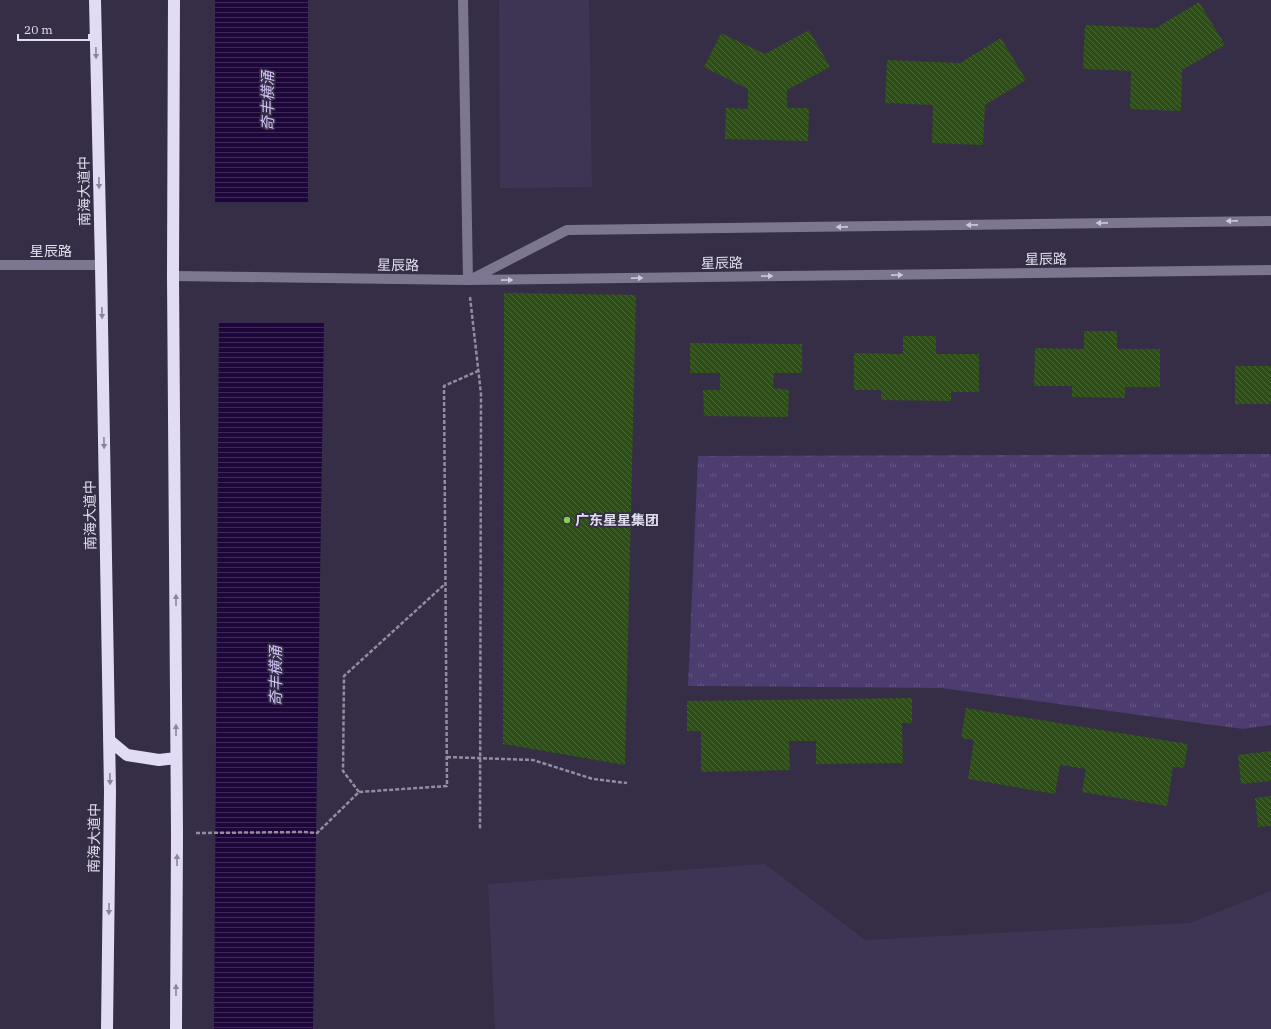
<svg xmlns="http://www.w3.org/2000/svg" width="1271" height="1029" viewBox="0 0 1271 1029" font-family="'IBM Plex Serif','Noto Sans SC',serif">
  <defs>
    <pattern id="grass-tufts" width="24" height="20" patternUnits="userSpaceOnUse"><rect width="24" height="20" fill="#4c3c70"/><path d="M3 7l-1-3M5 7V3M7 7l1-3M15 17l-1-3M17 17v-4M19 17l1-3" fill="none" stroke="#665885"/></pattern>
    <pattern id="water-rules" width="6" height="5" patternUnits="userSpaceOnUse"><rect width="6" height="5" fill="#1c063a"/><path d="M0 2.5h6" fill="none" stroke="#3d2a57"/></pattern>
    <pattern id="building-back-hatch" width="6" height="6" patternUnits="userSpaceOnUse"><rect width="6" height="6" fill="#2d4e16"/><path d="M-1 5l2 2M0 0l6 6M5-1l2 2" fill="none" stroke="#4b6738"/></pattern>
  </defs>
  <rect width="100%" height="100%" fill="#352e46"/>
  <path fill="#3e3554" d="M499,0H589L592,187L500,188Z
    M765,864L865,940L1190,923L1271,891V1029H495L488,884Z"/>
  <path fill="url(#grass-tufts)" d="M1271,454V725L1243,729L941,688L688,686L698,456Z"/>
  <path fill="url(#water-rules)" d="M215,0H308V202H215Z
    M219,322L324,323L313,1029H214Z"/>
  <path fill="url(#building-back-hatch)" d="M1199,2L1225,45L1182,70L1181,111L1130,109L1131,71L1083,69L1085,25L1156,28Z
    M809,30L830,67L787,90V108H809L808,141L725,139L726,108L748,109V89L704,67L721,33L765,54Z
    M1001,38L1026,80L985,105L983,145L932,143L933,105L885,103L887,60L960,63Z
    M504,293L636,295L625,765L503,744Z
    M1084,331H1117V349H1160V387H1125V398L1072,397V386H1034L1035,348L1084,349Z
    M903,336H936V354H979V392H951V401L881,400V390H854V353L903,354Z
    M690,343L802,344V373H774L773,388L789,390L788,417L704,416L703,390H720V373H690Z
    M1235,366H1271V404H1235Z
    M912,698V723H902L903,763L816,764V741H789L790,770L701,772V731H687V701Z
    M966,708L1188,744L1184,768L1173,767L1167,806L1082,792L1086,769L1060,765L1055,794L968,779L974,740L961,738Z
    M1271,751V781L1241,784L1238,755Z
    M1271,796V826L1258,827L1255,798Z"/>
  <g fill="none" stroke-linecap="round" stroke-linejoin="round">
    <path stroke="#928da0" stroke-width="2.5" stroke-dasharray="4 2" stroke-linecap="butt" d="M470,297L481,394L480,829
      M447,757L533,760L593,779L627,783
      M359,792L343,771L344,676L445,584
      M196,833L305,832L317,833L359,792L447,786L444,386L478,371"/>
    <path stroke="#7d7691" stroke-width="10" d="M463,0L468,280
      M0,265H101
      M173,276L468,280L1271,270
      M470,280L567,230L1271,221"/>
    <path stroke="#e1dbf5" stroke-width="12" d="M95,0L101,265L110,791L107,1029
      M174,0L173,276L177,834L176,1029
      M109,740L127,755L159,760L176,758"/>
  </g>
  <defs><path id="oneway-solid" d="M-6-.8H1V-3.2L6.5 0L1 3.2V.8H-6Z"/></defs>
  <g fill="#8b849e">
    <use href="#oneway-solid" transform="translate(96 53) rotate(89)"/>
    <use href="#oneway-solid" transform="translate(99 183) rotate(89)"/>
    <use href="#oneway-solid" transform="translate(102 313) rotate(89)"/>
    <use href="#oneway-solid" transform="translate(104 443) rotate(89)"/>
    <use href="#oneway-solid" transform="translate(176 600) rotate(-90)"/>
    <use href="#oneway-solid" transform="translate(176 730) rotate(-90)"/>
    <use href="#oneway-solid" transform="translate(110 779) rotate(89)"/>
    <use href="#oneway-solid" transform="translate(177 860) rotate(-90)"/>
    <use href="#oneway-solid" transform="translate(109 909) rotate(91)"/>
    <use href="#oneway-solid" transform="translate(176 990) rotate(-90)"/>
  </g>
  <g fill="#cdc9db">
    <use href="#oneway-solid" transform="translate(1232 221) rotate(179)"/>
    <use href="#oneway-solid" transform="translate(1102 223) rotate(179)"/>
    <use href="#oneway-solid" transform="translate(972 225) rotate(179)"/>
    <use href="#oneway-solid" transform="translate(842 227) rotate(179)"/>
    <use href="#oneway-solid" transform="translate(897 275) rotate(-1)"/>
    <use href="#oneway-solid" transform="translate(767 276) rotate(-1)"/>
    <use href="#oneway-solid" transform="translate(637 278) rotate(-1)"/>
    <use href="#oneway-solid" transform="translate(507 280) rotate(-1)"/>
  </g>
  <circle fill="#83d04f" stroke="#352e46" stroke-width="1.5" cx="567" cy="520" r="4"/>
  <g text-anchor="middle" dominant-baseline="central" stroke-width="3.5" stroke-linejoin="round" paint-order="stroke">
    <g font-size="14" fill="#e1deed" stroke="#352e46">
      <text transform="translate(84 191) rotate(-91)">南海大道中</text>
      <text x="51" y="251">星辰路</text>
      <text transform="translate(1046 259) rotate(-1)">星辰路</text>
      <text transform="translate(722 263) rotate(-1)">星辰路</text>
      <text transform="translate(398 265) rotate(1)">星辰路</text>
      <text transform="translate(90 515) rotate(-91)">南海大道中</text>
      <text transform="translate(94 838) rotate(-89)">南海大道中</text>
    </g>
    <g font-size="14" font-weight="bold" fill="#e1deed" stroke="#352e46" text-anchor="start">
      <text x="575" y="520">广东星星集团</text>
    </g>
    <g font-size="15" font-style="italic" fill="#cfc2f6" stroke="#352e46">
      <text transform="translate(267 101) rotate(-90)">奇丰横涌</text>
      <text transform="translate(275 676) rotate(-90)">奇丰横涌</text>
    </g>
  </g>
  <path d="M18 34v6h71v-6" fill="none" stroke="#e1deed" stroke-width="2"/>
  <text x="24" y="34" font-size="12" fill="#e1deed" stroke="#352e46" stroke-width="3" paint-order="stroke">20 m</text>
</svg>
